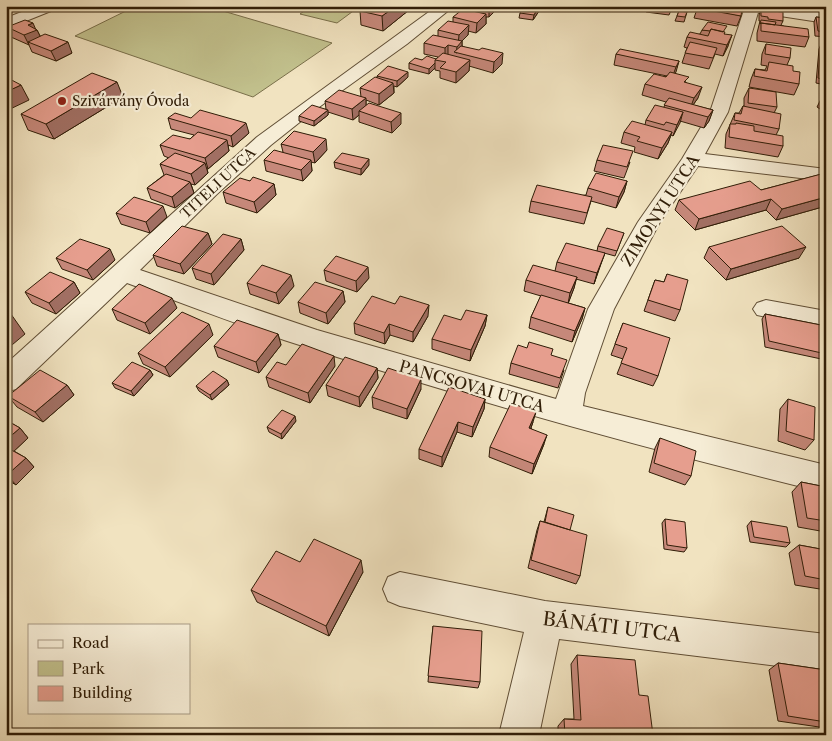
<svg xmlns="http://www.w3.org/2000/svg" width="832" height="741" viewBox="0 0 832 741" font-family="'Libre Caslon Text',serif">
  <rect width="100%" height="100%" fill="#f1e3c0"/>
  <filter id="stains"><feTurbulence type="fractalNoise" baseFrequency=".004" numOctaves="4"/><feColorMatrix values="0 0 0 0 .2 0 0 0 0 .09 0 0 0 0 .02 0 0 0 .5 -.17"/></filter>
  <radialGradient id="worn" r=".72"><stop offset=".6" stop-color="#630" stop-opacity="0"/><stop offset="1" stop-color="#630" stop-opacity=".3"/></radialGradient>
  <path fill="#c2c18d" stroke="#796f4a" d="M136,6H206L332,43L253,97L75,36Z
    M311,6H360L337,23L300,14Z"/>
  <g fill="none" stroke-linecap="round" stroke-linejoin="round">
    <g stroke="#604e35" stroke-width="2">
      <path id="minor" d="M437,6H454L407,44L315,110L271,145L217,194L140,270L317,330L556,399L588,309L638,222L682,159L710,112L745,7L760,6L728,112L705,154L826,169V181L698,166L660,222L614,309L585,393L583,406L826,465V493C643,448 462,398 284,340C231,322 179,302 127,283L16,389L6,392V364L257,137Z
        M766,300L826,311V329L757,315L753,309L757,303Z
        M400,572L545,601L826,634V672L559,639L539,735H499L524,632L400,606L388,601L383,589L388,577Z"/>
    </g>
    <g stroke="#604e35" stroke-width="2">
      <path id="tertiary" d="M37,6H58L56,9L6,29V18Z
        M740,6H779L826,13V23L747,11L742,9Z"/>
    </g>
    <use href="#minor" fill="#f6edd6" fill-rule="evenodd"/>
    <use href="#tertiary" fill="#f6edd6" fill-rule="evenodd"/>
  </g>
  <path fill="#c6887a" stroke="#301d07" d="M366,6H414L383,31L361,25L360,11Z
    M467,6H500L489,17H486V24L476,33L468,31V35L462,41V46L502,64L493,73L469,66V71L456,83L440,78V71L435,70V68L429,74L409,69V63L422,60L436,59L438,57L424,54V43L438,36V30L453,22V17L467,10Z
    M539,6V11L533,20L519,18L520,13Z
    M627,6H638L637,8Z
    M648,6H673L669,15L646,12Z
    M698,6L741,16L737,26L694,18Z
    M761,10L783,21L781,25L809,37L805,47L757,41V33L760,21H759V15Z
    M679,11L687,12L684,22L675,21Z
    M816,17L826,18V38V37L815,36L814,22Z
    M7,27L35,29L37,30L40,36L72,53L56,61L32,52L29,45L11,37Z
    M702,30L724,32L728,46L723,56L715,54L709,69L682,63L687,48L684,47L687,37L700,34Z
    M766,44L790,58L787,65L793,71L799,84L794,95L749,87L751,79L755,69L765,70L767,66L761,65L762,54Z
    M821,44L826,45V85L816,83L819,49Z
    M616,54L679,61L675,73L687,83L698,98L693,105L713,110L709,121L704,128L680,121L673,136L671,135L668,143L658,159L634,152L635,147L621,143L624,132L645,125L646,120L664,107L666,102L642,95L645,84L667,76L614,65Z
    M377,76L408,77L397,87L394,86V93L379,105L366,100V105L401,124L392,133L359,122V115L353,120L328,112V115L314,126L299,121V116L326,109L325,101L361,97L360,88L377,78Z
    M749,88L777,107L774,113L779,129L776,135L783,146L778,157L725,148L726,134L735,113H739L743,106H744V98Z
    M826,96V113L817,107L822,97Z
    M123,97L54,139L28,130L21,114Z
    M168,118L249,133L233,147L228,145L229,151L208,169H207L208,173L195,185L191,184L194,193L175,208L151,199L147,188L164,175L160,164L169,158L164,156L160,145L190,139L194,135L171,129Z
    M281,144L327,150L315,163L311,162L312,171L303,181L266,171L264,160L283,152Z
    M597,160L630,162L624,178L594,171Z
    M334,162L369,165L361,175L335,168Z
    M826,173V206L776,220L766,210L695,230L675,210L679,200L761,190Z
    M250,181L274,184L276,195L257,213L226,203L223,192Z
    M627,181L624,192L616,208L591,201L584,224L529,212L531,201L586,195L588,188Z
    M116,213L167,217L150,233L121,224Z
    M208,233L212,244L184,274L157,266L153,255Z
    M624,233L615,256L604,253L594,284L576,279L574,288L568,303L585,308L582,319L572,342L529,328L531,317L541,296L524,291L526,280L555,271L557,262L597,251L598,246Z
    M241,239L244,250L214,285L196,279L192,268Z
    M709,247L799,258L726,280L704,258Z
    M56,258L115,260L93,280L62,269Z
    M324,270L369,278L357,292L326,281Z
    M667,274L680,310L675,321L644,311L655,280L664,282Z
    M74,282L80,293L56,314L32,303L25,292Z
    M247,283L294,286L279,304L250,294Z
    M343,291L345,302L328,324L300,313L298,302Z
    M395,304L428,316L413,342L390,335L385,344L355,334L354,323Z
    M177,308L150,334L117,320L112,309Z
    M765,314L826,326V360L765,347L762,319Z
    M487,315L485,326L470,361L432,349V339L461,320Z
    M623,323L658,376L653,386L617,374L623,359L611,355Z
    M278,334L281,345L259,373L218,357L214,346Z
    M213,335L170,377L143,364L138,353Z
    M551,356L564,370L558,388L509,374L511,363Z
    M286,365L335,366L310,403L269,387L266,377Z
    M377,368L378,378L360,407L328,396L326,385Z
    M150,370L153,375L134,396L115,388L112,383Z
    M227,380L229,385L212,400L199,391L196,386Z
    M67,385L74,395L43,422L17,407L8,396Z
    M421,389L407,419L373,408L372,397Z
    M485,399L484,409L472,437L457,432L442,467L419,459V449Z
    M788,399L814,440L805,450L778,441L780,409Z
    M6,420L20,428L28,438L14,451L26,458L34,467L16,485L6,479Z
    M296,421L282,439L269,432L267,427Z
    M533,422L531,428L544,444L532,474L489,457L490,447Z
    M660,438L691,476L685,485L649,472L655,448Z
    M801,482L826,487V532L798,527L792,492Z
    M548,507L570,530L580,576L576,584L528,568L537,530L540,521L544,522Z
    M665,519L687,548L684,552L664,549L662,523Z
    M751,521L790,543L786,547L750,542L747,526Z
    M799,545L826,550V590L795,585L789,553Z
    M300,562L363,572L329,636L257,602L251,590Z
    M433,626L480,682L478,688L428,682Z
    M577,655L639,695L653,735H558V726L564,719H574L571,664Z
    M778,663L826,670V728L778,721L769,670Z"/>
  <path fill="#a16f63" stroke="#301d07" d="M396,6H414L383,31L382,16Z
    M491,6H500L489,17V8Z
    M539,6V11L533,20L534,15Z
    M486,14V24L476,33L477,23Z
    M33,23L36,30H37L42,40L28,42L29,45L24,35L28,25Z
    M469,25L468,35L462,41V51L456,53L457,47L458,45L459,35Z
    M732,35L728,46L723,56L727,45Z
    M68,42L72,53L56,61L51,51Z
    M448,45V55L445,59V48Z
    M503,53L502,64L493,73L494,62Z
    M470,60L469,71L456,83V72Z
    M679,61L676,72L672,78L676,67Z
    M435,63V68L429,74V69Z
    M408,72V77L397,87V81Z
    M117,82L123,97L54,139L46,124Z
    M393,83L394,93L379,105V94Z
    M21,85L29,100L6,111V92Z
    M702,87L698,98L690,109L694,98Z
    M366,98V109L359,111V115L353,120L352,109Z
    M328,110V115L314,126V121Z
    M713,110L709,121L704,128L708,117Z
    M683,112L680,123L673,136L677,125Z
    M401,113V124L392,133L391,122Z
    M246,123L249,133L233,147L231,136Z
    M672,132L668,143L658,159L662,148Z
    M326,139L327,150L315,163L313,152Z
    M227,140L229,151L208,169L205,158Z
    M369,159V165L361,175V169Z
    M311,160L312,171L303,181L301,170Z
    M205,163L208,173L195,185L191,174Z
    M627,181L624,192L616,208L619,197Z
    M190,182L194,193L175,208L172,197Z
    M274,184L276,195L257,213L254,202Z
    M826,197V206L776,220L782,209Z
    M771,199L766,210L695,230L699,219Z
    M163,206L167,217L150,233L146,222Z
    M208,233L212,244L184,274L180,264Z
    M241,239L244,250L214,285L211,274Z
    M806,247L799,258L726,280L731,269Z
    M110,249L115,260L93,280L87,270Z
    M605,253L601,264L594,284L597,273Z
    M368,267L369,278L357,292L356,281Z
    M291,275L294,286L279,304L276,293Z
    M577,277L574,288L568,304L570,293Z
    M74,282L80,293L56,314L49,303Z
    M343,291L345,302L328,324L326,313Z
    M172,298L177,308L150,334L145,323Z
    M429,305L428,316L413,342V332Z
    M6,307L25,334L6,350Z
    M585,308L582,319L572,342L575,331Z
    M487,315L485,326L470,361L471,350Z
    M209,324L213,335L170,377L165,367Z
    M389,324L390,335L385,344L384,333Z
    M278,334L281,345L259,373L256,362Z
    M334,356L335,366L310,403L308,393Z
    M377,368L378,378L360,407L359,397Z
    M150,370L153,375L134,396L131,391Z
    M421,379V389L407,419V409Z
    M227,380L229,385L212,400L210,395Z
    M67,385L74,395L43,422L35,412Z
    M485,399L484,409L472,437L473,427Z
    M536,412L533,422L527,438L529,428Z
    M295,416L296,421L282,439L281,434Z
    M458,422L457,432L442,467V457Z
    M20,428L28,438L11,454L6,449V440Z
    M547,435L544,444L532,474L534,464Z
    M26,458L34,467L16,485L7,475Z
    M361,560L363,572L329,636L326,626Z"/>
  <path fill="#e69e8e" stroke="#301d07" d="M366,6H396L382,16L360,11Z
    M524,6H539L534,15L520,13Z
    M698,6H724L742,9L741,16L697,8Z
    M463,9L486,14L477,23L453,17Z
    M761,10L783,12V21L768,19V17L761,16Z
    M679,11L687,12L685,17L677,16Z
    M816,17L826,18V32L818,31Z
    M25,20L33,23L28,25L37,30L24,35L7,27Z
    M761,20L776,22L775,25L761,23L760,24Z
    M448,21L469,25L459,35L438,30Z
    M708,22L727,26L723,32L711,29L710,31L702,30Z
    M761,23L808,29L809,37L761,31Z
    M711,29L725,32L724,34L732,35L727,45L687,37L690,32L708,36Z
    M45,34L68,42L51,51L28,42Z
    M433,35L462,41L457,47L448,45L445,48L424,43Z
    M690,42L717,48L713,58L685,53Z
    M766,44L791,48L790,58L765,54Z
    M821,44L826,45V80L818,78Z
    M461,46L479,50L482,48L503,53L494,62L454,52Z
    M620,49L679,61L676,67L616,54Z
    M443,53L470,60L456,72L440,68L446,62L435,60Z
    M427,56L436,59L435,60V63L429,69L409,63L415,58L422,60Z
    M769,62L793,66V71L800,72L799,84L754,76L755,69L767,71Z
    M388,66L408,72L397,81L377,76Z
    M670,72L689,77L684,82L702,87L694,98L645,84L654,74L666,77Z
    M92,73L117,82L46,124L21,114Z
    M6,77L21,85L6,92Z
    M375,77L393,83L379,94L360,88Z
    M749,88L776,92L777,107L748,103Z
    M339,90L366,98L352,109L325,101Z
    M669,98L713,110L708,117L664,105Z
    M369,103L401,113L391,122L359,111Z
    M312,105L328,110L314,121L299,116Z
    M655,105L683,112L677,125L666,122L664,125L646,120Z
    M743,106L781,114L779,129L734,120L735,113L741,114Z
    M200,110L246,123L231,136L168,118L175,113L191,118Z
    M632,121L672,132L662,148L637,141L640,137L624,132Z
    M736,123L754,126V131L783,136V146L729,137L730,124H736Z
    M294,131L326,139L313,152L281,144Z
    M198,132L227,140L205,158L160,145L173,135L190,139Z
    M603,145L633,151L627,167L597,160Z
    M274,150L311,160L301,170L264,160Z
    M175,153L205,163L191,174L160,164Z
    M342,153L369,159L361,169L334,162Z
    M596,173L627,181L619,197L588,188Z
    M825,173L826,197L782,209L771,199L699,219L679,200L750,181L761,190Z
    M166,174L190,182L172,197L147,188Z
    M253,177L274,184L254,202L223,192L240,178L250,181Z
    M537,185L592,197L587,213L531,201Z
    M134,197L163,206L146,222L116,213Z
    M182,226L208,233L180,264L153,255Z
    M782,226L806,247L731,269L709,247Z
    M607,228L624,233L617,251L598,246Z
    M223,234L241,239L211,274L192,268Z
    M80,239L110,249L87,270L56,258Z
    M566,243L605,253L597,273L557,262Z
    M336,256L368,267L356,281L324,270Z
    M262,265L291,275L276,293L247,283Z
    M533,265L577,277L570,293L526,280Z
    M50,272L74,282L49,303L25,292Z
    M667,274L688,280L680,310L648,300L655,280L664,282Z
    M315,282L343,291L326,313L298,302Z
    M139,284L172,298L145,323L112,309Z
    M541,295L585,308L575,331L531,317Z
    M372,296L395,304L400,296L429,305L413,332L389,324L384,333L354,323Z
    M466,310L487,315L471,350L432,339L444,315L461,320Z
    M182,312L209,324L165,367L138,353Z
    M765,314L826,326V354L769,341Z
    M237,320L278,334L256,362L214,346Z
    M623,323L670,338L658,376L621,363L627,348L615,344Z
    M529,342L553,349L551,355L567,360L560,378L511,363L518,345L527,348Z
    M302,344L334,356L308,393L266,377L277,362L286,365Z
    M345,357L377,368L359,397L326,385Z
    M132,362L150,370L131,391L112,383Z
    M388,368L421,379L407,409L372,397Z
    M40,370L67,385L35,412L8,396Z
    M213,371L227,380L210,395L196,386Z
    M449,387L485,399L473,427L458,422L442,457L419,449Z
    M788,399L815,407L814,440L786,431Z
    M511,403L536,412L529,428L547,435L534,464L490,447Z
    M282,410L295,416L281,434L267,427Z
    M6,420L20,428L6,440Z
    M660,438L696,451L691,476L654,463Z
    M6,447L26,458L7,475H6Z
    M801,482L826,487V521L807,518Z
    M548,507L574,515L570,530L545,522Z
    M665,519L685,522L687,548L667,545Z
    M540,521L587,535L580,576L531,560Z
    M751,521L787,527L790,543L754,537Z
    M314,539L361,560L326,626L251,590L276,551L300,562Z
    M799,545L826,550V580L805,576Z
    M433,626L482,631L480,682L428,676Z
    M577,655L635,660L639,695L648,696L653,735H565L564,719L581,720Z
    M778,663L826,670V722L788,716Z"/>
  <circle fill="#8f2418" stroke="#f6edd6" stroke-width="2" cx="62" cy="101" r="5"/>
  <g text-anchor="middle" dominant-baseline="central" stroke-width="4.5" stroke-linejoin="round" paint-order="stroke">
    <g font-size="14" fill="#301d07" stroke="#f6edd6" text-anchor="start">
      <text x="72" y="101">Szivárvány Óvoda</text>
    </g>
    <g font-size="14" fill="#301d07" stroke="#f6edd6">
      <text transform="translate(218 183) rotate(-43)">TITELI UTCA</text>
    </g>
    <g font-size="16" fill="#301d07" stroke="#f6edd6">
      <text transform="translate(660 210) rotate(-57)">ZIMONYI UTCA</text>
      <text transform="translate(472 386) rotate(16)">PANCSOVAI UTCA</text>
    </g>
    <g font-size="19" fill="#301d07" stroke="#f6edd6">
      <text transform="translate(612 627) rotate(7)">BÁNÁTI UTCA</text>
    </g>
  </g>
  <rect width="832" height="741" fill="none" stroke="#f1e3c0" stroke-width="25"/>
  <rect x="8" y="8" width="817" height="726" fill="none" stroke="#301d07" stroke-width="2.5"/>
  <rect x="12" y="12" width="807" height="716" fill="none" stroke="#301d07"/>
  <rect x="28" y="624" width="162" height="90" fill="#f6edd6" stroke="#a79a83"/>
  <rect x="38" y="640" width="25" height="8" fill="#f6edd6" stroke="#a79a83"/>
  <text x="72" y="648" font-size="15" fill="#301d07">Road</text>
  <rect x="38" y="661" width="25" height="15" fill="#c2c18d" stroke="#a79a83"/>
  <text x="72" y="674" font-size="15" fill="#301d07">Park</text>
  <rect x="38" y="686" width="25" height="15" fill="#e69e8e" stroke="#a79a83"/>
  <text x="72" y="698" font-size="15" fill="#301d07">Building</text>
  <rect width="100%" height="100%" filter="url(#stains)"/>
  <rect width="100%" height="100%" fill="url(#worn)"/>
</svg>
